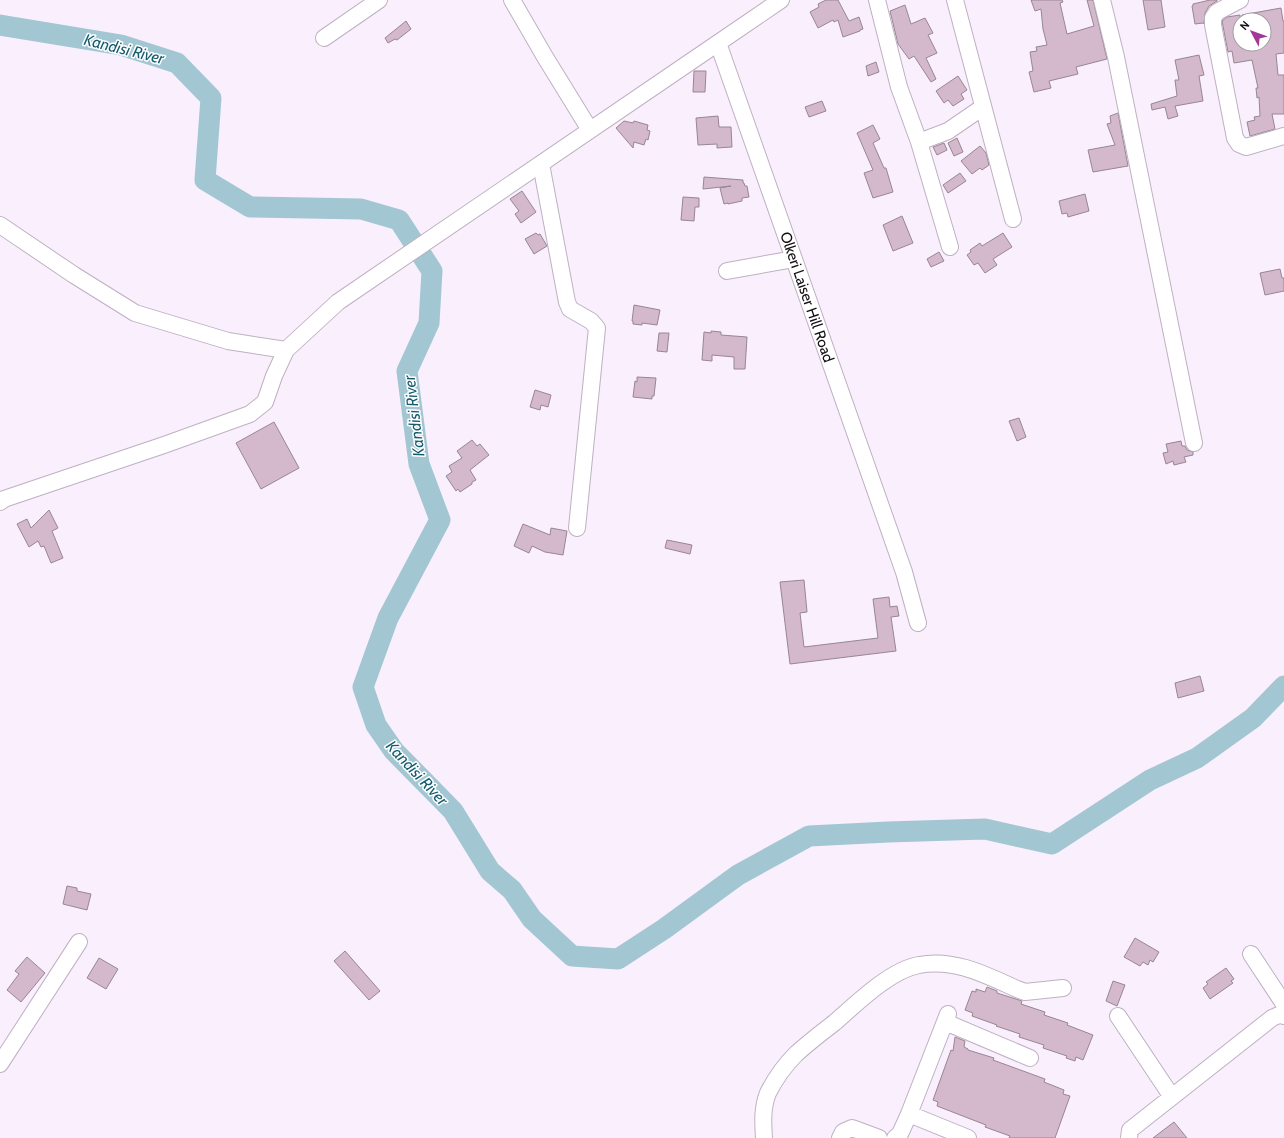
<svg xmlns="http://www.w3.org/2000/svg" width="1284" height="1138" viewBox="0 0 1284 1138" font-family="Cabin,sans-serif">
  <rect width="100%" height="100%" fill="#faeffd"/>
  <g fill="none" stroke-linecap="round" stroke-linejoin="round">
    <path stroke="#a2c6d2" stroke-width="21" d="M0,25L121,45L177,63L211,98L205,180L250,207L361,209L399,220L432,271L429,323L407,371L419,464L440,520L388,618L363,687L376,725L394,751L453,811L490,871L512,890L532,919L572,956L618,959L664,929L738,875L809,836L888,832L985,829L1052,844L1150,780L1197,758L1253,718L1284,686"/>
  </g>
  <path fill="#d4b8cb" stroke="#988692" d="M826,0H838L849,21L859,17L863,29L860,30V31L843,37L838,20L834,22L833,20L818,28L810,12L819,7L818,4Z
    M1031,0H1062L1063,2L1060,3L1067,34L1094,26L1087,0H1093L1107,59L1076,67L1078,74L1049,81L1051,88L1034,92L1029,72L1033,71L1030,52L1037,51L1036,47L1047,45L1043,29L1041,9L1035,11Z
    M1143,0H1161L1165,27L1148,30Z
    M1210,0H1217V1L1209,6L1205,13L1204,24L1203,23L1195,24L1192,6H1193V4Z
    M905,5L911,24L925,18L933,33L928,35L937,53L926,58L936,79L931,82L914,56L909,59L898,44L890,11Z
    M1281,8L1283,21H1284V53L1276,54L1278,75H1284V114H1272L1275,129L1250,136L1247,122L1255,120L1254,117L1260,116L1259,97L1257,98L1256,88H1258L1252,60L1234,63L1232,51L1228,52L1222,21L1227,17L1240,15V44H1264V20H1242V15Z
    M406,21L411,29L397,40L395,39L388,43L385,38Z
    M1199,55L1204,75L1199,76L1203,101L1175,106L1178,116L1168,119L1165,107L1152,110L1151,104L1177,96L1175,80H1179L1175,60Z
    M876,62L879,72L868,76L866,66Z
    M694,71H706L705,92H693Z
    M958,76L967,90L961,94L964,99L953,106L948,100L944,103L936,91Z
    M822,101L826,111L809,117L805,107Z
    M1118,113L1128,166L1093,172L1088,150L1115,145L1107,124L1111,123L1110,116Z
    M718,116L719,127H731L732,147L717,148V144L698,145L696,118Z
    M624,121L633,123L634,121L648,125L647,130L650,131L648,140L646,139L644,145L634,142L633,148L616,128Z
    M873,125L880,139L873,143L884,168H886L893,192L873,198L864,173L873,170L857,133Z
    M957,138L963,152L954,156L948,143Z
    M944,143L947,150L937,155L933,147Z
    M980,146L986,153L989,165L982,170L980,168L972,174L961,161Z
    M960,173L966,181L948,193L943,185Z
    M704,177L743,180V183H744L745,186H747L749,197L742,198V201L728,204V203L724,204L720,188L731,186L703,189Z
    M522,191L536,212L521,223L515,214L519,211L510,199Z
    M1085,194L1089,211L1068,217L1067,213L1062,214L1059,201Z
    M683,197L699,198V207H695L694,221L681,220Z
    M902,216L913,243L893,251L883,225Z
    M536,233L538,235L540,234L547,246L534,254L525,239Z
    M1003,233L1012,247L993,259L997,265L985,273L978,263L974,265L967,255L971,252L970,250L980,243L982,246Z
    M939,252L944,261L931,267L927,259Z
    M1280,269L1282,278H1284V291L1265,295L1260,273Z
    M634,305L660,310L657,325L642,323V325L633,324V321H632Z
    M711,331L721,332V335L747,337L745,369H734V357L712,355V361L702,360L704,332L711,333Z
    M659,333H669L667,352L657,351Z
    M637,377L656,378L654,396H652V399L633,397L635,381L637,382Z
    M535,390L551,395L548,407L541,405L540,410L530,407Z
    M1019,418L1026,437L1017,441L1009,421Z
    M274,422L299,468L261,489L236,443Z
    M472,440L477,446L480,444L489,455L470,470L476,480L472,482V484L460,492L458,489L456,491L446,476L452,472L449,466L462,458L457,451Z
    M1181,441L1182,446H1185L1187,450L1193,452V455L1184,457L1186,462L1174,465L1173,461L1166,464L1163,453L1168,452L1166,444Z
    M49,510L58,528L52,531L63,558L51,563L44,546L41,547L38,541L29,547L17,524L27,519L31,528Z
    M523,524L550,535L551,528L567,531L563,555L545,552L532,546L529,553L514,546Z
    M667,540L692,545L690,554L665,548Z
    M804,580L807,612L800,613L804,647L878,638L873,599L889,597L890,607L897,606L899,616L891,617L896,651L790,664L780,582Z
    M1200,676L1204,691L1178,698L1175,683Z
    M67,886L77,888V891L91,894L87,910L63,904Z
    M1135,938L1159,952L1153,962L1150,960L1148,965L1143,962L1140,966L1124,957Z
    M345,951L380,991L369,1000L334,961Z
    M27,957L45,973L21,1002L7,990L19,974L15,971Z
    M99,958L118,969L106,989L87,978Z
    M1226,968L1234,979L1231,981L1233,983L1210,999L1203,988L1208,984L1206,982Z
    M1113,981L1125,985L1117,1006L1106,1001Z
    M987,987L997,991V993L1022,1001L1021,1004L1045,1012L1044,1015L1068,1023L1067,1025L1093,1035L1083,1060L1076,1057L1075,1061L1066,1058L1067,1056L1043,1048L1044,1045L1019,1037L1020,1034L996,1026L997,1025L972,1016L973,1013L965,1010L972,991L976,992V989L985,992Z
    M955,1037L965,1041L964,1047L968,1049V1050L994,1058L993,1060L1045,1079L1044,1082L1064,1090L1063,1094L1070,1096L1055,1138H1009L1010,1136L985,1127L986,1125L937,1106L938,1102L933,1100L951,1050L953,1051Z
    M1174,1122L1187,1138H1153Z"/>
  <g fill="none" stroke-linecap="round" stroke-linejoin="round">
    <g stroke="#beb1c2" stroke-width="18">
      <path id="minor" d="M512,0L545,57L590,130
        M781,0L718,43L904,572L918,623
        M877,0L899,87L919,142L950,247
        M955,0L1013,219
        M1102,0L1116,57L1194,443
        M1240,0L1217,12L1213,18V25L1235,138L1239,144L1246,147L1284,136
        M324,38L379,0
        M919,142L948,131L983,107
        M541,164L567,302L570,309L591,321L597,328L577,528
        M0,225L74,275L135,313L228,341L286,350
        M727,271L794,259
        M0,502L4,499L164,445L250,414L265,402L274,376L286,350L338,302L718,43
        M1251,954L1284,1004
        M1118,1016L1172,1097
        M945,1022L1030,1058
        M0,1064L79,942
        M909,1114L968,1138
        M764,1138C763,1123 762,1108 768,1093C775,1079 785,1065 796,1054C808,1043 821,1033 834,1023C856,1004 890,970 919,965C954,958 986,975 1017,989L1025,992L1063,988
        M840,1138L843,1132L852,1128L879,1138
        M895,1138L900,1134L909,1114L948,1014
        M1129,1138L1130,1130L1272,1018L1281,1014L1284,1016"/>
    </g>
    <use href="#minor" stroke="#fff" stroke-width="16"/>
  </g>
  <g text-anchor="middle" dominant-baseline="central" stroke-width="3" stroke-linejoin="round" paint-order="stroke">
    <g font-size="15" fill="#120e14" stroke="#fff">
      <text transform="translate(807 297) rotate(71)">Olkeri Laiser Hill Road</text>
    </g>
    <g font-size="16" font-style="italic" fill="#165c6e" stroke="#fff">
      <text transform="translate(124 49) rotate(14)">Kandisi River</text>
      <text transform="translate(414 416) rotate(-97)">Kandisi River</text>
      <text transform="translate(417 773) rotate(47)">Kandisi River</text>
    </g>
  </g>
  <g transform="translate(1252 32) rotate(311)"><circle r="19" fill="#ffffff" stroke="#a09fa1"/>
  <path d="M0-3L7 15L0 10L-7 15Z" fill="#a33899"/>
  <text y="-6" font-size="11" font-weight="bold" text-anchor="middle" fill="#120e14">N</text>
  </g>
</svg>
